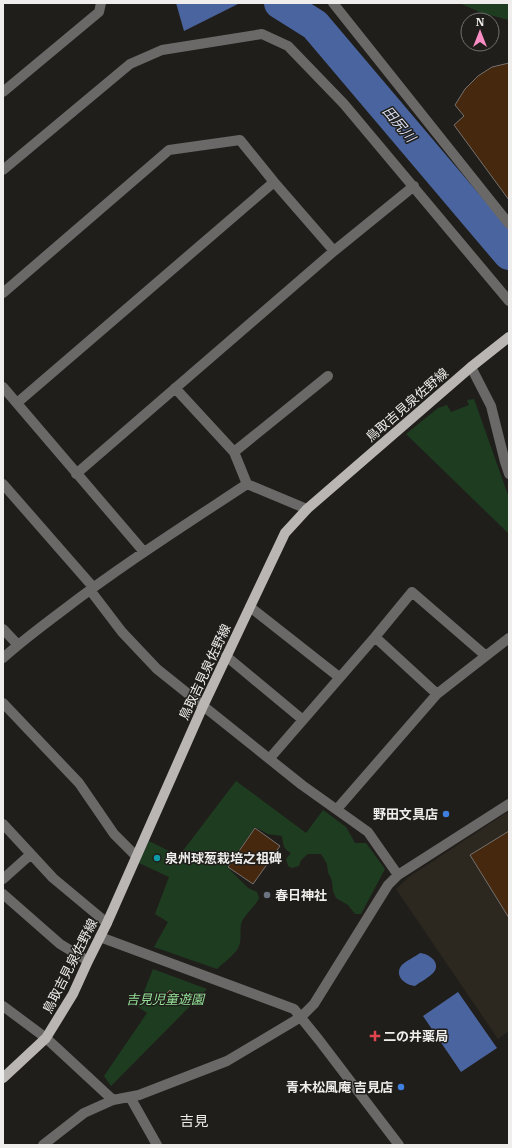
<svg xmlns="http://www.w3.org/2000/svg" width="512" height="1148" viewBox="0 0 512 1148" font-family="'IBM Plex Serif','Noto Sans JP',serif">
  <rect width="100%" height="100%" fill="#201e1b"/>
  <path fill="#2c271f" d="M509,811V1031L498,1039L396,889L409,877Z"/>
  <path fill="#1e3d20" d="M459,3H509V20L482,13Z
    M474,399L509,498V534L406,434L438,408L447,405L451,412L469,405L467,400Z
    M236,781L306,833L323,810L346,827L355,843H366L385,869L361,914H355L348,905L336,898L333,891L332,881L328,872L327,864L321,854H308L301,860L299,866L292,868L288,866L286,859L291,853C283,849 283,844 282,836L268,834L255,827L227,867L248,888L257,892L259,898C255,907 247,912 242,921C239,928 242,938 239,946C237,953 223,963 217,969L154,947L168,922L155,914L169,877L139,863L149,841L179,856Z
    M153,969L207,989L111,1086L104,1076L147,1013L138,1007Z"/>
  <path fill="#49649e" d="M176,3H240L184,31Z
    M420,953C429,954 441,962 434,972C430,977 420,982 415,986C406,985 394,977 401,966C405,961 415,957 420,953Z
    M458,992L497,1048L461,1072L423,1016Z"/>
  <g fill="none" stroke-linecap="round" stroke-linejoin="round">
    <path stroke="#49649e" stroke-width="32" d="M280,3L315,25L509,254"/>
  </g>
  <path fill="#45280d" stroke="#75716e" d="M509,63V200L454,125L464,116L455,105L465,89L478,76L492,67Z
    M255,828L280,846L253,884L228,867Z
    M509,831V918L470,855Z
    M170,990L178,997L170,1005L163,997Z"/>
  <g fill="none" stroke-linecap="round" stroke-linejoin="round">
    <path stroke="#6b6968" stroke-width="10" d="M333,3L509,224
      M3,92L99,12L101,3
      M3,170L130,64L162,50L262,34L288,46L344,104L509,301
      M3,293L169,150L240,140L274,182L334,251
      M471,367L491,406L505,462L509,474
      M3,387L144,552
      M175,388L234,452L247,484
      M17,403L274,182
      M234,452L328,376
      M76,474L334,251L414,186
      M3,484L93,587
      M90,590L122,632L157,669L302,785L368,832L398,875
      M250,607L339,677
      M3,629L18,645
      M375,637L412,592L486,656
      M226,656L303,720
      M3,658C22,641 42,626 62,611C122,565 185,525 247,484L307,509
      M3,703L79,783L114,834L136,856
      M270,758L375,637L437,694L509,638
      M337,809L437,694
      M3,824L53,878L107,923
      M3,879L31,854
      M3,894L60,944L88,961
      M100,937L294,1009L319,1040L399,1145
      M3,1006L46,1038L113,1100
      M130,1097L157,1145
      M43,1145L84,1113L113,1100L139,1095L227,1061L301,1017L314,1004L388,885L398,875L509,804"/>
    <path stroke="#bab6b4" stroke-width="10" d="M3,1078L46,1038L73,994L88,961L107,923L203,706L285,533L307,509L471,367L509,337"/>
  </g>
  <g fill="#3f7fe0" stroke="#201e1b" stroke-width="1.5">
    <circle cx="446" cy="814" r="4"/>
    <circle cx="401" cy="1087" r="4"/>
  </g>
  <circle fill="#0f9aa8" stroke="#201e1b" stroke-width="1.5" cx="157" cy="858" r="4"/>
  <circle fill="#6b7280" stroke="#201e1b" stroke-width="1.5" cx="267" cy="895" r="4"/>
  <path fill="#e0444e" stroke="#201e1b" stroke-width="1.5" d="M373 1030h4v4h4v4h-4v4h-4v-4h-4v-4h4z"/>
  <g text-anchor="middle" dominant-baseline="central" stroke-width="3" stroke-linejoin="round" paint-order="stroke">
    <g font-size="13" fill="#efeeec" stroke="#201e1b">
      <text transform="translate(407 405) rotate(-41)">鳥取吉見泉佐野線</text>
      <text transform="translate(205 672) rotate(-65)">鳥取吉見泉佐野線</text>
      <text transform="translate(70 966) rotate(-63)">鳥取吉見泉佐野線</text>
    </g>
    <g font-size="13" font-weight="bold" fill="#efeeec" stroke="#201e1b" text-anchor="start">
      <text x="438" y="814" text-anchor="end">野田文具店</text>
      <text x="165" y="858">泉州球葱栽培之祖碑</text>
      <text x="275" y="895">春日神社</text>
      <text x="383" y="1036">二の井薬局</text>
      <text x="393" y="1087" text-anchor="end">青木松風庵 吉見店</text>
    </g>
    <g font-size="13" font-style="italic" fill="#94e197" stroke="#201e1b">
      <text x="165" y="999">吉見児童遊園</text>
    </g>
    <g font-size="14" font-style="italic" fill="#d6def0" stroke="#201e1b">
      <text transform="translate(399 124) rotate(50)">田尻川</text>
    </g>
    <g font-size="14" fill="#efeeec" stroke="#201e1b">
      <text x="194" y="1121">吉見</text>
    </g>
  </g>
  <rect width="512" height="1148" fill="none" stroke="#efeeec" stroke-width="8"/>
  <g transform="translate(480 32)"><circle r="19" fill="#201e1b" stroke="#73716f"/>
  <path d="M0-3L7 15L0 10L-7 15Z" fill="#fb8fc5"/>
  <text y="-6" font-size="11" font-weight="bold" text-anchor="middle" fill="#efeeec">N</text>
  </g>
</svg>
